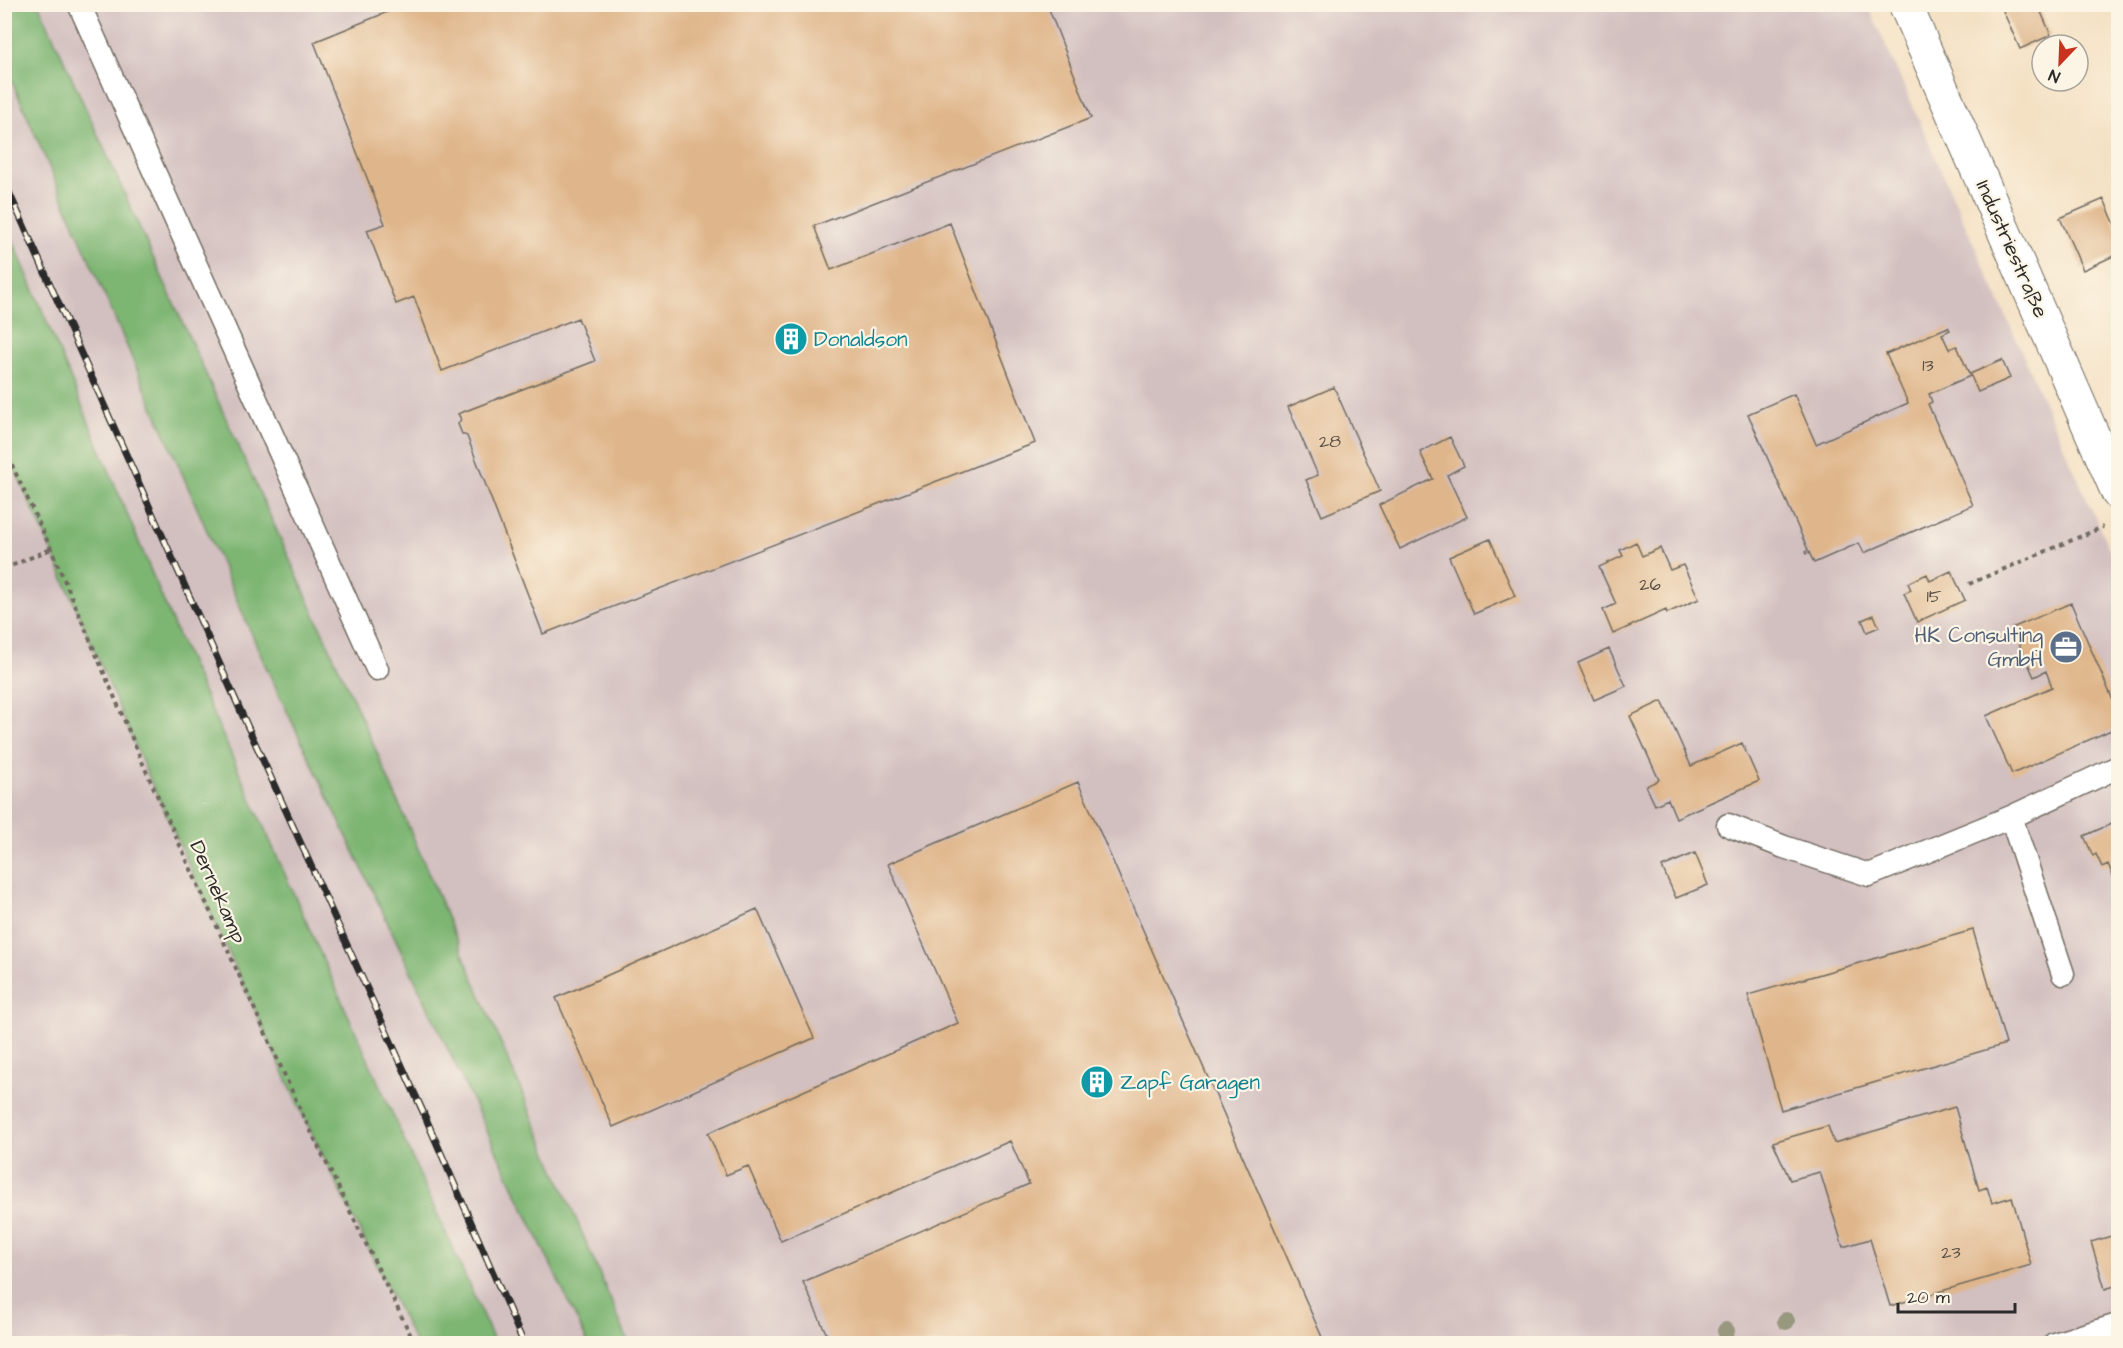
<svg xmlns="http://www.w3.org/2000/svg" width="2123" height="1348" viewBox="0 0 2123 1348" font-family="'Architects Daughter',sans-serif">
  <rect width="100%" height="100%" fill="#fcf5e5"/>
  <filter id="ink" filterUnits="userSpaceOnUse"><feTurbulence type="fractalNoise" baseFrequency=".0167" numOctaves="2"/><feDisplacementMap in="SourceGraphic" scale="12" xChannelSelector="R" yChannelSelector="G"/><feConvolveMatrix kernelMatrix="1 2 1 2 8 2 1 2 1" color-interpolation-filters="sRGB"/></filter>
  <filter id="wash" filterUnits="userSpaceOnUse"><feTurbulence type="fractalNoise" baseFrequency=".008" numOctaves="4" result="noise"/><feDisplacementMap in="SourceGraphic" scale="24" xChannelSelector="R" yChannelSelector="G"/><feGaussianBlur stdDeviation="1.35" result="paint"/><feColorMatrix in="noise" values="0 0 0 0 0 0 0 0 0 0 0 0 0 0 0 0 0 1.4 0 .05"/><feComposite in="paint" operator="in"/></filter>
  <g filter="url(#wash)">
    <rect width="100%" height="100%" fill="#f4e1c4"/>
    <path fill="#d2bfc0" d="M39,5H1868L2118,569V1343H629L375,748Z
      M4,65L266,667L588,1343H495L176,631L5,219Z
      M4,448L51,549L418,1343H5Z"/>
    <path fill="#7db572" stroke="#54704e" stroke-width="1.5" d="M4,5H39L375,748L629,1343H588L266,667L5,65Z
      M4,219L176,631L495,1343H415L301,1111L147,773L51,549L5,448Z"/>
    <g id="blocks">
      <path fill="#dfb68b" d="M407,4H1047L1091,118L814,226L831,270L950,223L1035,443L543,634L467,436L462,434L458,424L461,419L458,414L595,361L578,318L442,371L414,297L396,304L367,230L385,224L314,42Z
        M2000,4H2057L2041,12L2051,35L2020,49Z
        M2104,199L2118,232V254L2083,270L2060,218Z
        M1948,327L1950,330L1942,334L1949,349L1957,346L1970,376L1929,394L1932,402L1928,404L1973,505L1864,553L1859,543L1814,563L1809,552L1806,554L1805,552L1808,550L1748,414L1794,394L1816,444L1908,403L1886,354Z
        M2002,360L2010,378L1978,392L1970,374Z
        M1334,387L1380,491L1322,516L1306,480L1318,475L1288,407Z
        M1450,437L1464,466L1447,475L1467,517L1400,549L1379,505L1433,479L1420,452Z
        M1490,539L1515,596L1474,614L1449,557Z
        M1636,542L1642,556L1660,548L1670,570L1683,565L1699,599L1667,613L1666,610L1613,634L1603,610L1616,604L1599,567L1623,556L1620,550Z
        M1951,571L1965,600L1917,622L1904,593L1911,590L1908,583L1927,574L1930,581Z
        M2071,603L2118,712V727L2012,774L1986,716L2052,687L2046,671L2034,677L2012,628Z
        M1874,615L1879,627L1867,632L1862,620Z
        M1609,649L1626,686L1594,700L1578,663Z
        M1662,701L1691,766L1742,743L1759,781L1676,818L1668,799L1655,805L1646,786L1659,780L1630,716Z
        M1078,782L1325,1344H831L803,1282L1029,1184L1010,1141L781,1241L748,1166L726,1175L708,1133L958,1023L888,864Z
        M2118,821V888L2108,864L2102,867L2096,854L2093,856L2084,836Z
        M1695,853L1708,885L1676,898L1662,867Z
        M757,909L814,1038L613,1127L556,998Z
        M1973,930L2006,1044L1781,1110L1748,995Z
        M1955,1107L1979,1190L1987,1187L1992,1203L2012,1197L2031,1265L1890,1306L1870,1239L1843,1247L1820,1172L1790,1180L1773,1142L1828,1126L1834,1143Z
        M2118,1234V1285L2105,1289L2091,1242Z"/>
    </g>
  </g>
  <g filter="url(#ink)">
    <use href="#blocks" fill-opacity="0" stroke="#716b61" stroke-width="1.5"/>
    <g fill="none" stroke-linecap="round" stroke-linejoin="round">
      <g stroke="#716b61" stroke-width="25">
        <path id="lane" d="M79,4L377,669
          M1728,825L1784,847L1869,875L2011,817
          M2063,974L2011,817L2118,767
          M2054,1344L2118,1325"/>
      </g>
      <g stroke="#716b61" stroke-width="35">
        <path id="street" d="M1905,4L2118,493"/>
      </g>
      <path stroke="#716b61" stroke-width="4" stroke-dasharray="4.5 4.5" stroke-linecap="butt" d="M4,448L51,549L147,773L301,1111L415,1344
        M4,569L51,549
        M1969,584L2103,527"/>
      <use href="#lane" stroke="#fff" stroke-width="22"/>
      <use href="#street" stroke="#fff" stroke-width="33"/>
      <g stroke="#2b2b2b" stroke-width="7">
        <path id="rail" d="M4,181L246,723L424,1114L524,1344"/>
      </g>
      <use href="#rail" stroke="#fcf5e5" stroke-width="4.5" stroke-dasharray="14" stroke-linecap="butt"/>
    </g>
    <g fill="#98987f">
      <circle cx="1786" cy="1321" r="9"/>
      <circle cx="1726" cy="1331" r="9"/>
    </g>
  </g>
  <defs>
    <g id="building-disc" transform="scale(1.725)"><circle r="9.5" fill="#0f9aa8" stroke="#fcf5e5"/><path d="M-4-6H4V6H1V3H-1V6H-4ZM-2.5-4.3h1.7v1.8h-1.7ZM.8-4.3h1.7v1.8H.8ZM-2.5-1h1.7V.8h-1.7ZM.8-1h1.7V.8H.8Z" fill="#fff"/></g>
    <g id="office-disc" transform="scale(1.725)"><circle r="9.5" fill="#5c6f8a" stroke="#fcf5e5"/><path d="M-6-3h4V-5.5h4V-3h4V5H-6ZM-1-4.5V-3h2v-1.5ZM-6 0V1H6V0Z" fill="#fff"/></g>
  </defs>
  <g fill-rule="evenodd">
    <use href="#building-disc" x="791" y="339"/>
    <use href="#office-disc" x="2066" y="647"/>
    <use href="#building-disc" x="1097" y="1082"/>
  </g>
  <g text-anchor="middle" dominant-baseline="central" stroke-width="4.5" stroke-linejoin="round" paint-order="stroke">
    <g font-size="18" fill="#584e43">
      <text x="1928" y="365">13</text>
      <text x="1330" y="441">28</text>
      <text x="1650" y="584">26</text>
      <text x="1934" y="596">15</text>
      <text x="1951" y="1252">23</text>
    </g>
    <g font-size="21" fill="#2b2b2b" stroke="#fcf5e5">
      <text transform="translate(2012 249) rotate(66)">Industriestraße</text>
      <text transform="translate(218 892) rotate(66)">Dernekamp</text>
    </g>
    <g font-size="21" fill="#0d838f" stroke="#fcf5e5" text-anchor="start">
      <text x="814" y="339">Donaldson</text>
      <text x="1120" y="1082">Zapf Garagen</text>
    </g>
    <g font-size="21" fill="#4e5e75" stroke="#fcf5e5" text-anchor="end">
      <text x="2043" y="635">HK Consulting<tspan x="2043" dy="24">GmbH</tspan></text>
    </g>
  </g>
  <rect width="2123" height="1348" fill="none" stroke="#fcf5e5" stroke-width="24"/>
  <g transform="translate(2060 63) rotate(203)"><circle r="28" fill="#fcf5e5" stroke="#a8a49b" stroke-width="1.5"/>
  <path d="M0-4.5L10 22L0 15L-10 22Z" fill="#c8321e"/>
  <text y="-9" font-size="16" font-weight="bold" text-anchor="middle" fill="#2b2b2b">N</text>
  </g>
  <path d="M1898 1303v9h117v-9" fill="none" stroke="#2b2b2b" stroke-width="3"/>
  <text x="1907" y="1303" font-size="18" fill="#2b2b2b" stroke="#fcf5e5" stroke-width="4.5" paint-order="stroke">20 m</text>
</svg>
